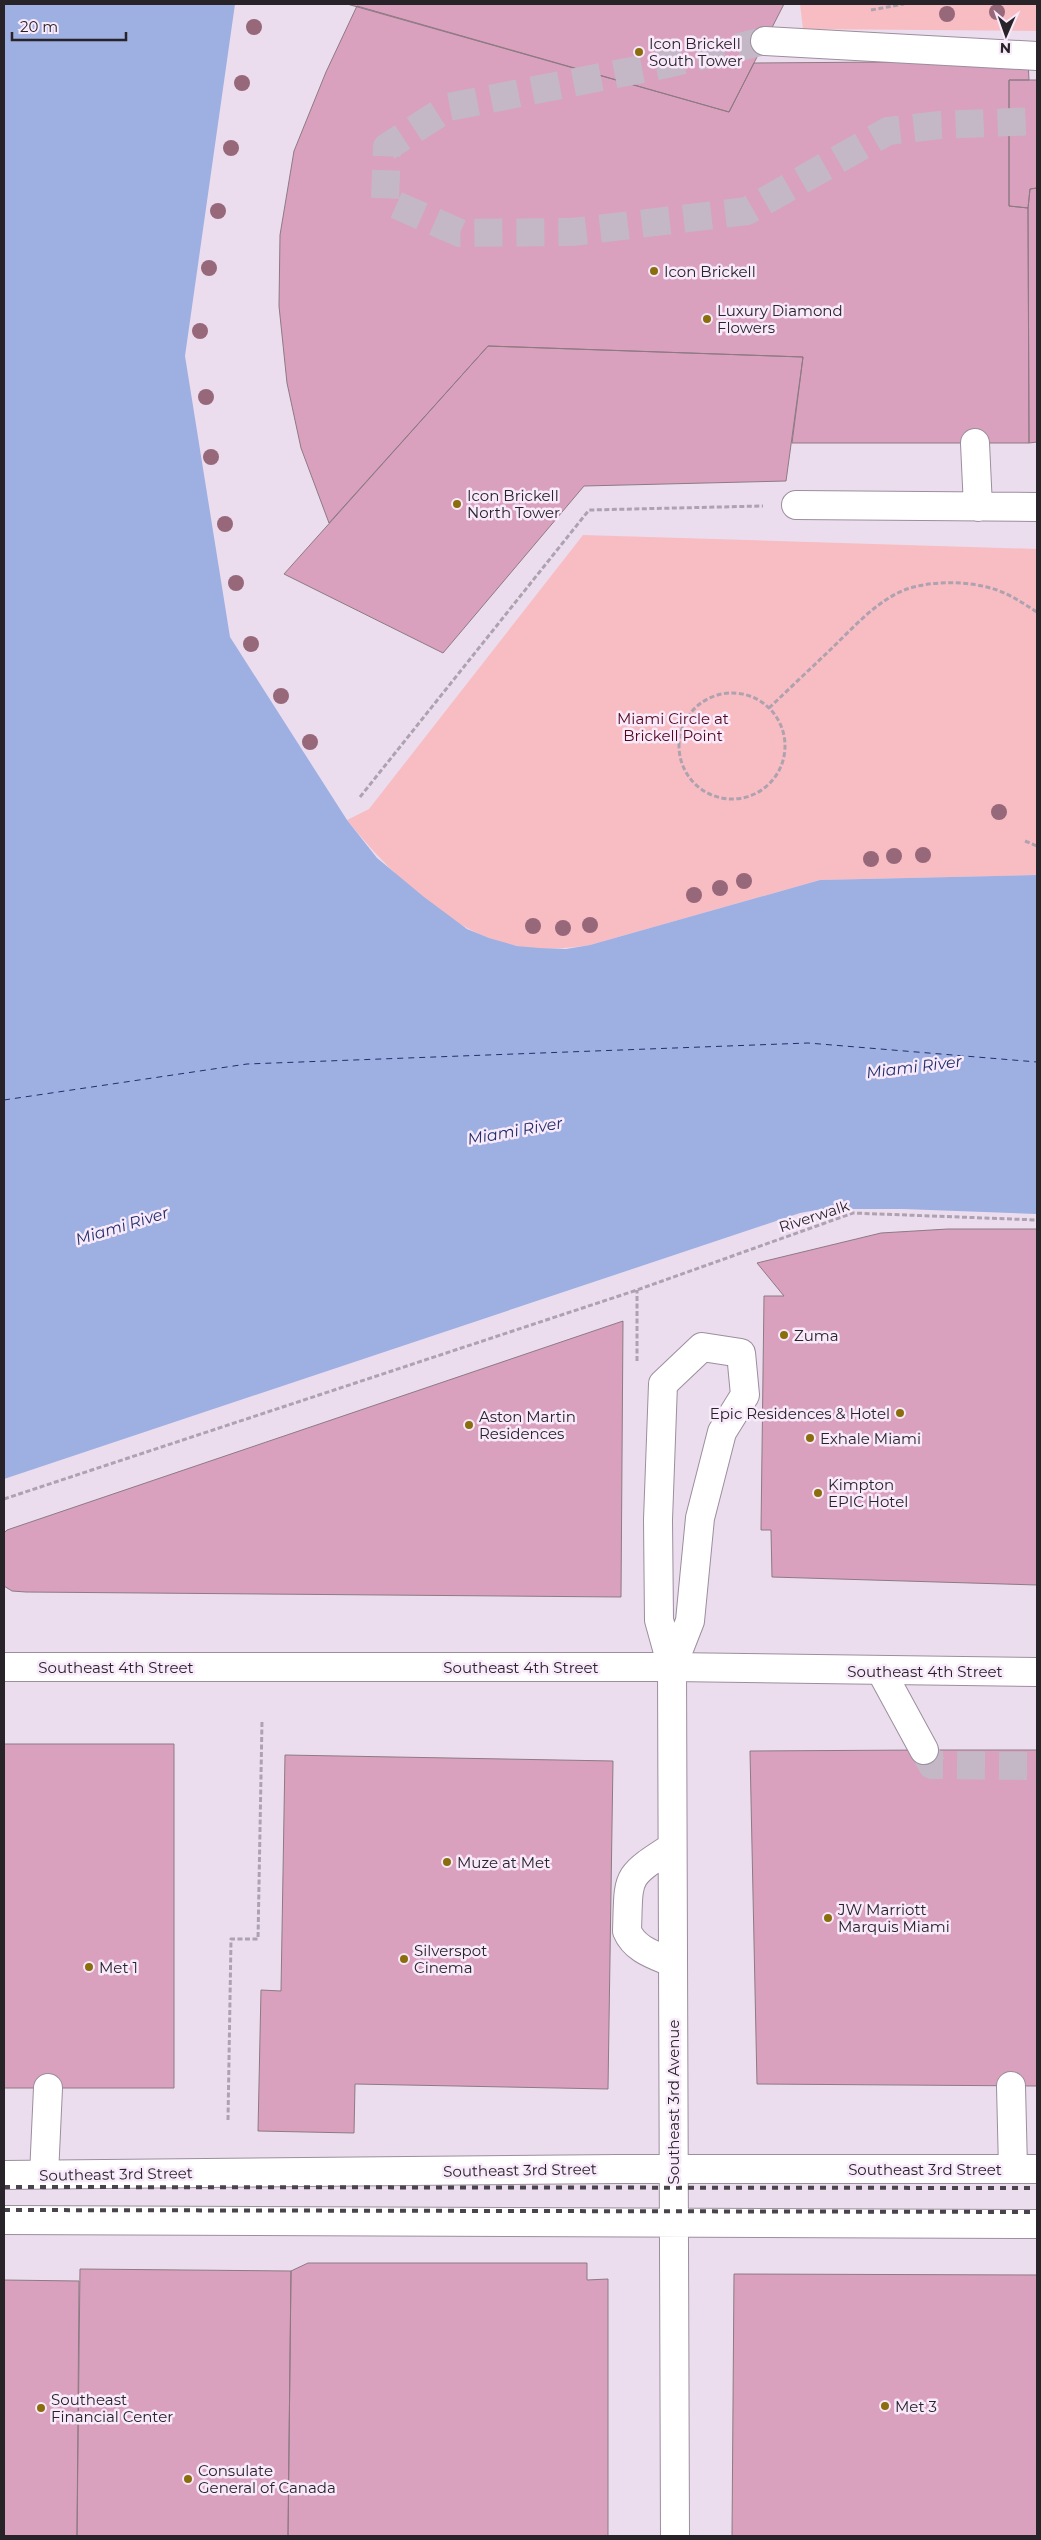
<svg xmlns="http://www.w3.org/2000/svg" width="1041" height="2540" viewBox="0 0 1041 2540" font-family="Montserrat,sans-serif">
  <rect width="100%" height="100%" fill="#ebddee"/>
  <path fill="#f8bdc2" d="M800,4H1037V31L803,29Z
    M583,535L1037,549V875L820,880L590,945C566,949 542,950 518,946C451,935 388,871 347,820L369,809Z"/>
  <path fill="#9eafe2" d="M4,4H235L185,356L230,637L347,820L377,858L424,897L467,929L489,938L517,946L539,948L566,949L590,945L820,880L1037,875V1214L903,1209H822L800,1213L4,1479Z"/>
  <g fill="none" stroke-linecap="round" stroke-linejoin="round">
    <path stroke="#212f6b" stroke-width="1" stroke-dasharray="6 5" stroke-linecap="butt" d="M4,1100L247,1064L808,1043L1037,1062"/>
  </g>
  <path fill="#d9a1be" stroke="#8d7a83" d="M347,4H784L729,112Z
    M357,6L729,112L754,63L1028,61L1029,80H1009V206L1028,208L1029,443H792L803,357L488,346L329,523L301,448L287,383L279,306L280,235L294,151L326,72Z
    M1009,80H1037V188L1030,189L1028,208L1009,206Z
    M1037,188V442L1029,443L1028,208L1030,189Z
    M488,346L803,357L786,481L584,486L443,653L284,574Z
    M948,1229H1037V1585L772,1577L771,1530H761L764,1296H784L757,1263L881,1233Z
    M623,1321L621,1597L26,1592L12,1591L4,1586V1533L7,1530Z
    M4,1744H174V2088H4Z
    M924,1750H1037V2086L757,2084L750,1751Z
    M285,1755L613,1761L608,2089L355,2084L354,2133L258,2131L261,1990L281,1991Z
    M308,2263H587V2280L608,2279V2536H288L291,2271Z
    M80,2269L291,2271L288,2536H77Z
    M734,2274L1037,2275V2536H732Z
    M4,2280L79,2281L77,2536H4Z"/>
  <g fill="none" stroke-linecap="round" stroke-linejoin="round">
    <path stroke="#c4b8c7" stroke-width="28" stroke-dasharray="28 14" stroke-linecap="butt" d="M765,41L667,64L449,107L387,147L385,200L460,233L572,232L747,211L888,131L940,125L1037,121
      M924,1750L932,1765L1037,1766"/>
    <g stroke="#9b8e9d" stroke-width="30">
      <path id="minor" d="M765,41L1037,56
        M975,443L978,507
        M796,505L1037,507
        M672,1667L690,1621L700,1518L722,1432L745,1395L741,1353L702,1347L663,1384L658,1520L659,1620L672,1667L675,2536
        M881,1671L924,1750
        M672,1847C624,1878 629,1875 627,1931C635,1950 655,1955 673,1963
        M1011,2086L1013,2169
        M4,2175L618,2169H1037
        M44,2175L48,2088
        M4,2220L1037,2224"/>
    </g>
    <g stroke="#9b8e9d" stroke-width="30">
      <path id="major" d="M4,1667H672L1037,1672"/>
    </g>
    <path stroke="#aea2b0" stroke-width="3" stroke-dasharray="5 2.5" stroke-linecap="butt" d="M871,10L904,4
      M679 746a53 53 0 1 1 106 0a53 53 0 1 1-106 0Z
      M769,708C789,689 810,669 830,650C853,628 877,600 907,589C934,580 971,581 997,590C1013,596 1024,604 1037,612
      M360,797L589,510L763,506
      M1025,841L1037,846
      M637,1361V1290
      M4,1499L637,1290L853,1213L1037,1220
      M228,2120L231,1939H258L262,1721"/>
    <use href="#minor" stroke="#fff" stroke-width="28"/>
    <use href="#major" stroke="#fff" stroke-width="28"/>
    <path stroke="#49434b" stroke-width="4" stroke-dasharray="6 6" stroke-linecap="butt" d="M4,2187L1037,2188
      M4,2210L1037,2212"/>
  </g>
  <g fill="#97677a">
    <circle cx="997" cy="12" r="8"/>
    <circle cx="947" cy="14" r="8"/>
    <circle cx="254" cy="27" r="8"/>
    <circle cx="242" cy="83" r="8"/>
    <circle cx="231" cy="148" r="8"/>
    <circle cx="218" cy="211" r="8"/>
    <circle cx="209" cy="268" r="8"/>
    <circle cx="200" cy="331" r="8"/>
    <circle cx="206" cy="397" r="8"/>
    <circle cx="211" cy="457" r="8"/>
    <circle cx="225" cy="524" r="8"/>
    <circle cx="236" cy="583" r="8"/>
    <circle cx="251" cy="644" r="8"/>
    <circle cx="281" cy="696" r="8"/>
    <circle cx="310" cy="742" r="8"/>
    <circle cx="999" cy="812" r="8"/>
    <circle cx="923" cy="855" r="8"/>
    <circle cx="894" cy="856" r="8"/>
    <circle cx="871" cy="859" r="8"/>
    <circle cx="744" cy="881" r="8"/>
    <circle cx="720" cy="888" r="8"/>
    <circle cx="694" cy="895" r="8"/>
    <circle cx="590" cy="925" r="8"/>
    <circle cx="533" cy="926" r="8"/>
    <circle cx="563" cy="928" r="8"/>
  </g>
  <g fill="#8a6d0d" stroke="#f9eafb" stroke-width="2">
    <circle cx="639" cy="52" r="5"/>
    <circle cx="654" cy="271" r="5"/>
    <circle cx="707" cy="319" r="5"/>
    <circle cx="457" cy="504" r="5"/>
    <circle cx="784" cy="1335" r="5"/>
    <circle cx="900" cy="1413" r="5"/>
    <circle cx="469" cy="1425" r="5"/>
    <circle cx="810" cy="1438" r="5"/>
    <circle cx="818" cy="1493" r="5"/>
    <circle cx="447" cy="1862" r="5"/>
    <circle cx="828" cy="1918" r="5"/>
    <circle cx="404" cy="1959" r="5"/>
    <circle cx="89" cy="1967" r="5"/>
    <circle cx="885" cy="2406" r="5"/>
    <circle cx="41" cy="2408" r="5"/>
    <circle cx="188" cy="2479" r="5"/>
  </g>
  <g text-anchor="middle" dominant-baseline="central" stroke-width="5" stroke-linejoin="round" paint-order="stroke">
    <g font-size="15" fill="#282329" stroke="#f9eafb" text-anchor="start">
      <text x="649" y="43">Icon Brickell<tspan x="649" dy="17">South Tower</tspan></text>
      <text x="664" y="271">Icon Brickell</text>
      <text x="717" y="310">Luxury Diamond<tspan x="717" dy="17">Flowers</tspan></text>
      <text x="467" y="495">Icon Brickell<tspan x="467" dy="17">North Tower</tspan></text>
      <text x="794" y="1335">Zuma</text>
      <text x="890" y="1413" text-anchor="end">Epic Residences &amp; Hotel</text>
      <text x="479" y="1416">Aston Martin<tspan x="479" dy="17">Residences</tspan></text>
      <text x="820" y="1438">Exhale Miami</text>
      <text x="828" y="1484">Kimpton<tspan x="828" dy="17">EPIC Hotel</tspan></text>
      <text x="457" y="1862">Muze at Met</text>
      <text x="838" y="1909">JW Marriott<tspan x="838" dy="17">Marquis Miami</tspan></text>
      <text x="414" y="1950">Silverspot<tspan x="414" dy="17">Cinema</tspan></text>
      <text x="99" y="1967">Met 1</text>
      <text x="51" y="2399">Southeast<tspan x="51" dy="17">Financial Center</tspan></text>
      <text x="895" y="2406">Met 3</text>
      <text x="198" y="2470">Consulate<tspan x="198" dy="17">General of Canada</tspan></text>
    </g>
    <g font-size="15" fill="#53071c" stroke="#f9eafb">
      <text x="673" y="718">Miami Circle at<tspan x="673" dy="17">Brickell Point</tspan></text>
    </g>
    <g font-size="15" fill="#282329" stroke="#f9eafb">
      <text transform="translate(814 1216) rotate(-18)">Riverwalk</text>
      <text x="116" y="1667">Southeast 4th Street</text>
      <text x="521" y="1667">Southeast 4th Street</text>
      <text x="925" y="1671">Southeast 4th Street</text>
      <text transform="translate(673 2102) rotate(-90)">Southeast 3rd Avenue</text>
      <text x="925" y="2169">Southeast 3rd Street</text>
      <text transform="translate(520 2170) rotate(-1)">Southeast 3rd Street</text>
      <text transform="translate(116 2174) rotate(-1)">Southeast 3rd Street</text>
    </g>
    <g font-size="16" font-style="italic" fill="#212f6b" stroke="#f9eafb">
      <text transform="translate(914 1067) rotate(-7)">Miami River</text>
      <text transform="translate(515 1131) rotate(-10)">Miami River</text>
      <text transform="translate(122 1226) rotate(-17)">Miami River</text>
    </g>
  </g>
  <rect width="1041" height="2540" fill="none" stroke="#282329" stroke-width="10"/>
  <g transform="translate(1006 35) rotate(182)" stroke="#f9eafb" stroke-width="4" paint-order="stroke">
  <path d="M0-4L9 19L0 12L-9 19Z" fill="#282329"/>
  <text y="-8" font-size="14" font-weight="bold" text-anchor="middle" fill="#282329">N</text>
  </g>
  <path d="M12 32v8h114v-8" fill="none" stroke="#282329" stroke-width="2.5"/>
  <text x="20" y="32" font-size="15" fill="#282329" stroke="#f9eafb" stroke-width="4" paint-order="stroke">20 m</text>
</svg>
